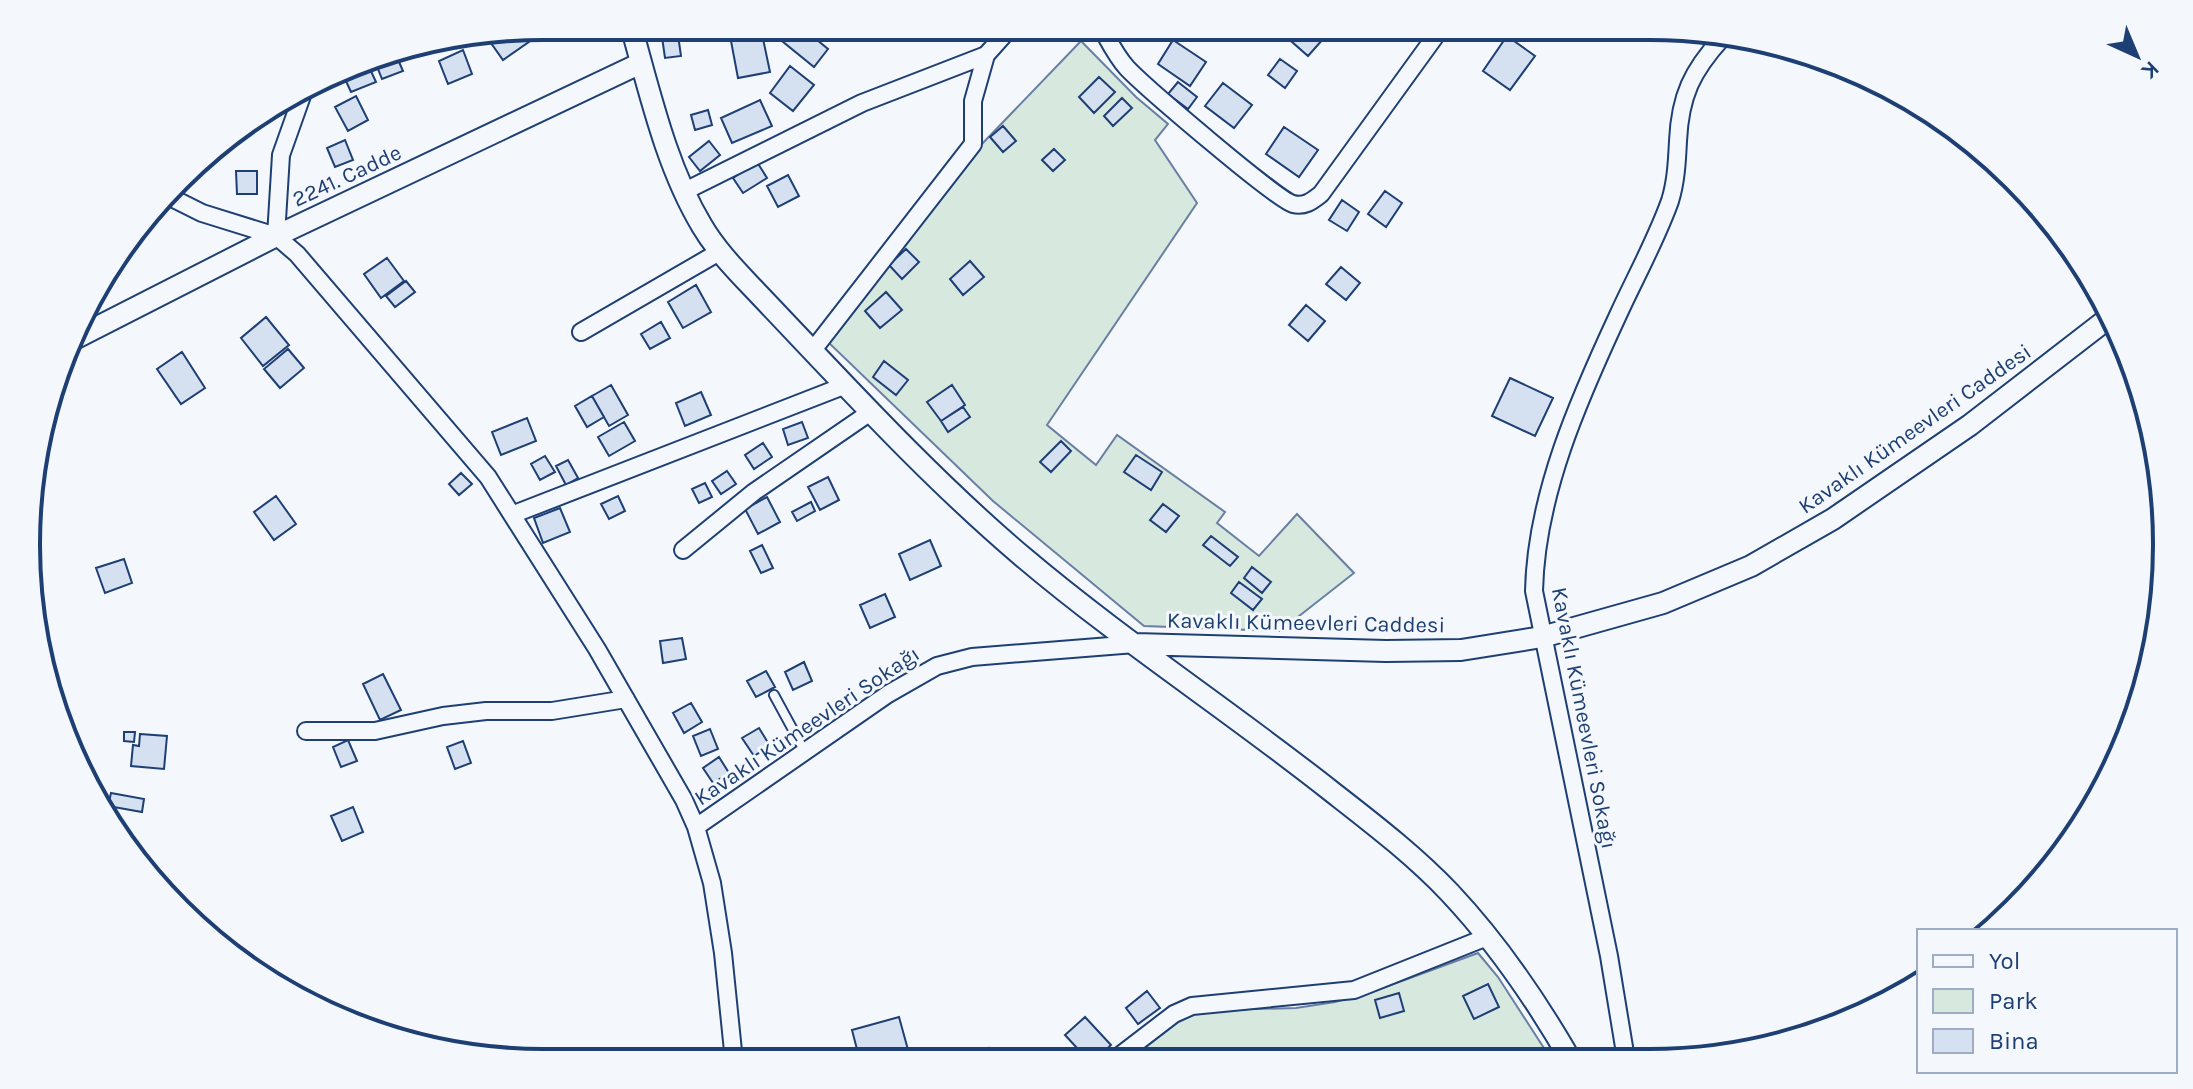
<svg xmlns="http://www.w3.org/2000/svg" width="2193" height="1089" viewBox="0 0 2193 1089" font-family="Karla,sans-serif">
  <rect width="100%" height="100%" fill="#f4f7fb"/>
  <path fill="#d7e8df" stroke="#687fa3" stroke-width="2" d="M1081,41L1136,97L1168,124L1155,140L1197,203L1047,425L1096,465L1117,435L1225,512L1217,523L1259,556L1297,514L1354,573L1280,631L1144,626L993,501L828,342L981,145Z
    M1478,953L1498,977L1551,1059L1126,1060L1177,1021L1191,1015L1215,1010L1296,1008L1335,1002L1372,992Z"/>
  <path fill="#d5e0f0" stroke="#1d3f73" stroke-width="2" d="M794,26H800L828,49L814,67L782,41Z
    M1275,27H1329L1332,29L1308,56Z
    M1382,27H1400L1393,36Z
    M1532,27H1553L1545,37Z
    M530,28L536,37L503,60L486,36Z
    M762,34L770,72L738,78L731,41Z
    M678,35L681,56L665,58L662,37Z
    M1507,36L1535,56L1510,90L1483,71Z
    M1173,40L1206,62L1190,86L1158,64Z
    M463,50L472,74L448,84L439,61Z
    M396,55L403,71L382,79L376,64Z
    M1280,59L1297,71L1285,88L1268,75Z
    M790,66L814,85L793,111L770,93Z
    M370,69L376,82L351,92L345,79Z
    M1099,77L1115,92L1094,113L1079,97Z
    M1178,82L1197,97L1188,109L1168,94Z
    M1223,83L1252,105L1234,128L1205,106Z
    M356,96L368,120L348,131L335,107Z
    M1122,98L1132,108L1113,126L1104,116Z
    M760,100L772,126L732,143L721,118Z
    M708,110L712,125L695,130L691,115Z
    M1003,126L1016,141L1003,152L990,137Z
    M1284,127L1318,150L1299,177L1266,154Z
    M345,140L353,160L335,167L327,148Z
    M709,141L720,155L700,171L689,157Z
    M1054,149L1065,160L1053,171L1042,160Z
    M757,162L767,178L743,193L733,178Z
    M236,171H257V194H237Z
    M788,175L799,196L778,207L767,186Z
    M1385,191L1402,203L1386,227L1368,214Z
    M1342,200L1359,212L1347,231L1329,220Z
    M906,249L919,262L902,279L889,265Z
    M387,258L404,281L381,298L364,274Z
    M970,261L984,277L963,295L950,279Z
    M1341,267L1360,283L1346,300L1326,284Z
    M406,281L415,292L395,307L386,296Z
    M696,285L711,312L683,328L668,302Z
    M886,292L902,310L880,328L865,311Z
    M1306,305L1325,321L1308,341L1289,325Z
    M266,317L289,345L263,366L241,338Z
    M661,322L670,338L650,349L641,334Z
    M288,349L304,368L280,388L264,369Z
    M182,352L205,388L181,404L157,369Z
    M884,361L908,380L896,395L873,377Z
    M1510,378L1553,398L1535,436L1492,416Z
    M611,385L628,415L609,426L592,396Z
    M952,385L965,405L941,421L927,402Z
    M701,392L711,415L685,426L676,403Z
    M592,396L604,417L587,427L575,406Z
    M963,407L970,417L948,432L941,421Z
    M527,418L536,441L501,455L492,432Z
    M624,422L635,441L609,456L598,437Z
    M802,422L808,438L788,445L783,429Z
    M1061,441L1071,451L1051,472L1040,462Z
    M763,443L772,457L754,469L745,455Z
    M1136,455L1162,472L1151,490L1124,472Z
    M545,456L555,472L540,480L531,464Z
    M568,460L578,478L566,485L556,466Z
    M727,471L736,484L721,494L712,481Z
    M461,473L472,484L459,495L449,484Z
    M828,477L839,500L820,510L808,487Z
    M705,483L712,497L699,503L692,489Z
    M276,496L296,524L274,540L254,512Z
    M618,496L625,511L609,519L601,504Z
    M767,497L780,522L758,534L745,509Z
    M811,502L815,511L797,521L792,512Z
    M1163,504L1179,516L1166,532L1150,520Z
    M560,508L570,532L543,543L534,518Z
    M1211,536L1238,557L1230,566L1203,545Z
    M930,540L941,566L910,580L899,554Z
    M762,545L773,568L761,573L750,551Z
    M124,559L132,583L105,593L96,568Z
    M1252,567L1271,582L1262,593L1244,578Z
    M1239,582L1262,599L1253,610L1231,593Z
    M885,594L895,617L870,628L860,605Z
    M682,638L686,659L663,663L660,641Z
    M804,662L812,681L793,690L785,672Z
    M766,671L775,687L756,697L747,681Z
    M383,674L401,710L380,720L363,684Z
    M691,703L702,722L684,733L673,713Z
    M759,728L770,746L754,756L742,738Z
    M710,729L718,749L701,756L693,736Z
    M124,732H135L134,742L124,741Z
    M140,734L167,736L164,769L131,766L133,745L139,746Z
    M348,740L357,761L341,767L333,747Z
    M463,741L471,763L455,769L447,747Z
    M719,757L729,773L713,783L703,768Z
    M111,793L144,799L142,812L108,806Z
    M353,807L363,832L342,841L331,816Z
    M1488,984L1499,1007L1474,1019L1463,996Z
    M1147,991L1160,1008L1138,1024L1126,1008Z
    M1399,993L1404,1011L1380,1018L1375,1000Z
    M899,1017L910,1057L895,1061H860L852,1030Z
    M1085,1017L1111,1045L1095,1060H1088L1065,1035Z
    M989,1048L1000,1061H975Z"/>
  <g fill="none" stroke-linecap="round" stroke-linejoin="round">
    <g stroke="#1d3f73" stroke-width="12">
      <path id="service" d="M774,695L805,752"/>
    </g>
    <g stroke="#1d3f73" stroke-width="20">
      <path id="minor" d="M1101,27C1109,41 1116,56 1127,68C1145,87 1277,200 1293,204C1305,207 1312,201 1321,194L1442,27
        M685,191L862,103L986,55L1012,26
        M172,198L202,213L276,236L297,254L488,477L597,649L684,800L696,827L712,883L723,953L734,1061
        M276,236L281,155L303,93
        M581,332L719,252
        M813,350L973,144V101L986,55
        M514,514L846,385
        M683,550L754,492L872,411
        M306,731H375L443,716L486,711H552L626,699
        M696,827L888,694L937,666L972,657L1135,644
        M1626,1059L1609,956L1534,591C1536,495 1579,399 1619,313C1636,276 1656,240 1670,201C1676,182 1677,161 1678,141C1680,96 1692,71 1722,38
        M1114,1060L1174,1014L1192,1006L1354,990L1487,937"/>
    </g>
    <g stroke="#1d3f73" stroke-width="24">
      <path id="tertiary" d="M631,26C650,93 666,166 702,226C715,248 732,266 749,284C838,377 925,474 1023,557C1121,640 1230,711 1331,791C1372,823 1414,855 1450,893C1496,942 1536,1000 1570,1059
        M76,338L276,236L641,63
        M1135,644L1386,651L1461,650L1542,637L1663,603L1751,566L1833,519L1970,425L2106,320"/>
    </g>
    <use href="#service" stroke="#f4f7fb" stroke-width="8"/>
    <use href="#minor" stroke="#f4f7fb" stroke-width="16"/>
    <use href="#tertiary" stroke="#f4f7fb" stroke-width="20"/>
  </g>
  <g text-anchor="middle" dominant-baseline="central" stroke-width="6" stroke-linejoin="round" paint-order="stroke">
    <g font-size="22" fill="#1d3f73" stroke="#f4f7fb">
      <text transform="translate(347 176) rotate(-25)">2241. Cadde</text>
      <text transform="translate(1915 429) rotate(-35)">Kavaklı Kümeevleri Caddesi</text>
      <text transform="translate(1306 623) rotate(1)">Kavaklı Kümeevleri Caddesi</text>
      <text transform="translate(1584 718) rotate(79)">Kavaklı Kümeevleri Sokağı</text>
      <text transform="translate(807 726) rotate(-34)">Kavaklı Kümeevleri Sokağı</text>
    </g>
  </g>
  <path d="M0 0H2193V1089H0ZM544 40H1649A504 504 0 0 1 2153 544V545A504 504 0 0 1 1649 1049H544A504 504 0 0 1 40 545V544A504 504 0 0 1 544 40Z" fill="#f4f7fb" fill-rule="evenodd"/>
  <path fill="none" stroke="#1d3f73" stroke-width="4" d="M544 40H1649A504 504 0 0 1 2153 544V545A504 504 0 0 1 1649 1049H544A504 504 0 0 1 40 545V544A504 504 0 0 1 544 40Z"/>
  <rect x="1917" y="929" width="260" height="144" fill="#f4f7fb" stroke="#9eadc5" stroke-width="2"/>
  <rect x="1933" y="955" width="40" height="12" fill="#f4f7fb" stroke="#9eadc5" stroke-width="2"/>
  <text x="1989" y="969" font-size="24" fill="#1d3f73">Yol</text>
  <rect x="1933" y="989" width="40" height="24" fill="#d7e8df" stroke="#9eadc5" stroke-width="2"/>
  <text x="1989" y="1009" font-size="24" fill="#1d3f73">Park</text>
  <rect x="1933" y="1029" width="40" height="24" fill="#d5e0f0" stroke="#9eadc5" stroke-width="2"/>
  <text x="1989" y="1049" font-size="24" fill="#1d3f73">Bina</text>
  <g transform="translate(2137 56) rotate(136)" stroke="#f4f7fb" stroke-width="6" paint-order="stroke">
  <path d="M0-6L14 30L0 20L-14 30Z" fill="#1d3f73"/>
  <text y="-12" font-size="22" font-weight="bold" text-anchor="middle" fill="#1d3f73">K</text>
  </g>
</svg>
